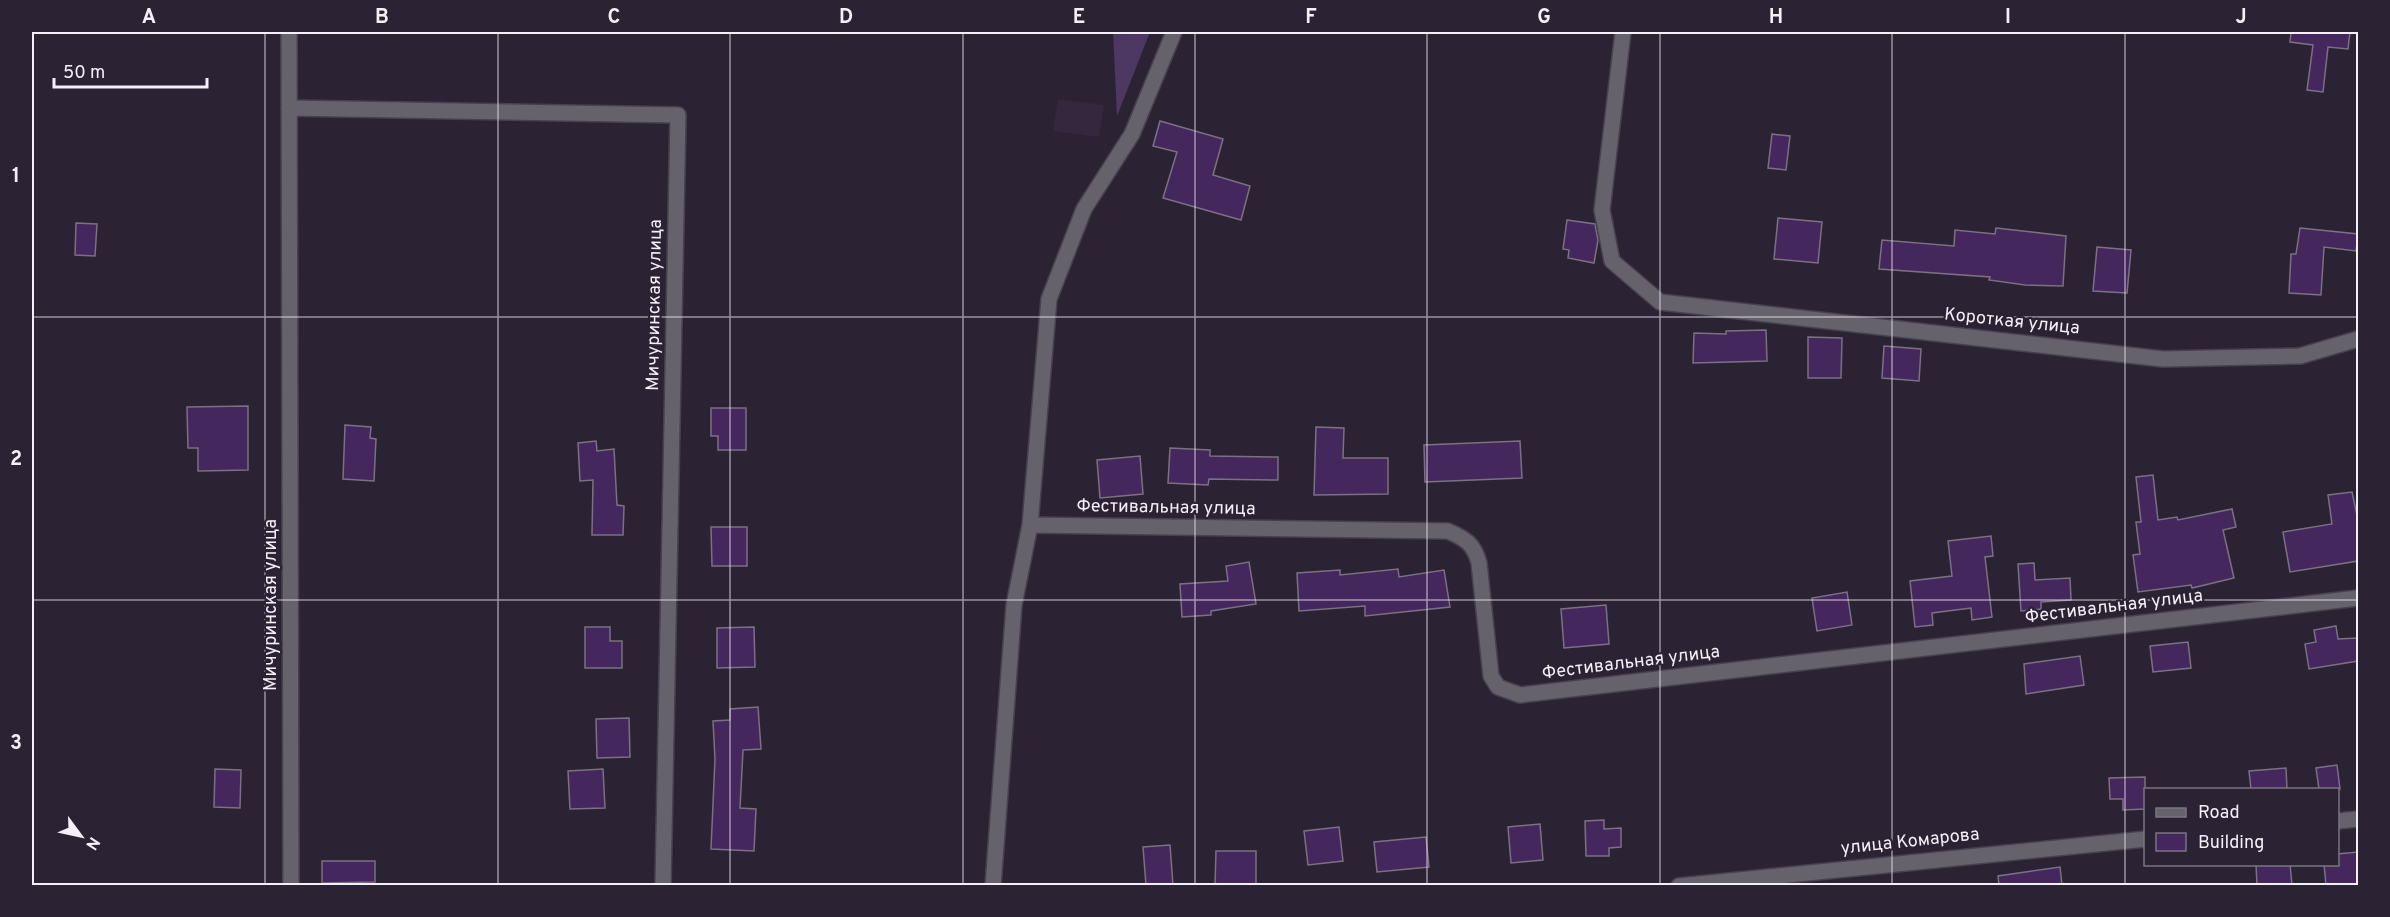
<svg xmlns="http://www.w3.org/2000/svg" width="2390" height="917" viewBox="0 0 2390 917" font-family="Overpass,sans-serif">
  <rect width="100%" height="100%" fill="#2b2333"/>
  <path fill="#33283e" d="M1058,99L1104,105L1099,137L1053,131Z"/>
  <path fill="#4d3861" d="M1113,32H1150L1117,116Z"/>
  <path fill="#44275d" stroke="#7a7184" stroke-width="1.5" d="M2291,32H2350L2348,49L2328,47L2323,92L2307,90L2313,45L2290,42Z
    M1160,121L1223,139L1213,175L1250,186L1241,220L1163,198L1177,152L1153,146Z
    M1772,134L1790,136L1786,170L1768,168Z
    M1778,218L1822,222L1818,263L1774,259Z
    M1567,220L1595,224L1598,240L1594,263L1568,258L1569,250L1563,249Z
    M76,223L97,224L95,256L75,255Z
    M1996,228L2066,236L2063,286L2025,285L1989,280L1990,277L1879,269L1882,240L1954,246L1955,230L1995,234Z
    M2300,228L2358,234L2356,251L2324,247L2321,295L2289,293L2291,254H2296Z
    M2097,247L2131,250L2127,293L2093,291Z
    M1766,330L1767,361L1693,363L1694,333L1726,334V331Z
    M1808,337L1842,338L1841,378H1808Z
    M1884,346L1921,349L1919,381L1882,378Z
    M248,406V470L198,471V448H188L187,407Z
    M711,408H746V450H718V436H711Z
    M345,425L371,427L370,438L376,439L374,481L343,479Z
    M1316,427L1344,428L1343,458H1388V494L1314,495Z
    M596,441L597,451L614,449L617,505L624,506L623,535H592L593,480L580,481L578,443Z
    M1520,441L1522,478L1425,482L1424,445Z
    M1170,448L1210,450V456L1278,457V480L1209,479L1208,485L1168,483Z
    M1140,456L1143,494L1100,498L1097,460Z
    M2153,475L2158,520L2177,517L2178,520L2232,509L2236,527L2223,530L2234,578L2192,588L2191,585L2138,592L2133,555L2140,554L2136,522H2141L2136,477Z
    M2352,492L2358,520V561L2290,572L2283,532L2332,524L2328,495Z
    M711,527H747V566H712Z
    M1991,536L1993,556L1985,557L1992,617L1972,620L1971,608L1932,613L1933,625L1915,627L1910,581L1952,576L1948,541Z
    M1249,562L1256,604L1211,611V615L1182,617L1180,584L1228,581L1226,566Z
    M2034,563L2035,580L2070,578L2071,600L2041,602V609L2021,611L2018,564Z
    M1398,569L1399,577L1444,570L1450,607L1365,616V606L1299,611L1297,573L1340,570V575Z
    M1847,592L1852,625L1817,631L1812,598Z
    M1606,605L1609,644L1564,648L1561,609Z
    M2336,626L2338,639L2358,638V661L2309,669L2305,644L2316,642L2314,630Z
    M585,627H610V641H622V668H585Z
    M754,627L755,667L717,668V628Z
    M2188,642L2191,668L2153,672L2150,646Z
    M2080,656L2084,685L2026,694L2024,664Z
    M758,707L761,749L743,750L740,808L756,809L754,851L711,849L715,759L713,721L730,720V709Z
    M629,718L630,757L597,758L596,719Z
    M2337,765L2340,789H2319L2316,768Z
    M2286,768L2287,789H2251L2249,771Z
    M215,769L241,770L240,808L214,807Z
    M603,769L605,808L570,809L568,771Z
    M2145,777V809L2123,810V799H2110L2109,778Z
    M1604,820V829L1621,828V847L1609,848V856H1586L1585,821Z
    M1540,824L1543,860L1511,863L1508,827Z
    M1339,827L1343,861L1308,865L1304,831Z
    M1426,837L1429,867L1377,872L1374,842Z
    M1170,845L1173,885H1146L1143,847Z
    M1216,851H1256V885H1215Z
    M2358,852V885H2326L2324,864H2337V854Z
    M322,861H375V882L322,883Z
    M2256,864H2290L2292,885H2257Z
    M2060,867L2062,885H1999L1998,876Z"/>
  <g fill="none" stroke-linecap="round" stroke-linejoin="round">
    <g stroke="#47404f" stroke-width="18">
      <path id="minor" d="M289,32L291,886
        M1623,32L1602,210L1612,261L1660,302L2163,359L2300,356L2358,339
        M289,108L678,115L663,886
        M1030,525L1448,531C1466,539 1474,544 1479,563L1491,676L1498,687L1520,695L2358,598
        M2338,821L2358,819
        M993,886L1014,605L1030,525L1049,299L1084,209L1132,134L1174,32
        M1679,886L2146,839"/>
    </g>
    <use href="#minor" stroke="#66626b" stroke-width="15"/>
  </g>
  <path fill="none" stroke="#f4eff9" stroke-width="1.5" stroke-opacity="0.55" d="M265,32V886M498,32V886M730,32V886M963,32V886M1195,32V886M1427,32V886M1660,32V886M1892,32V886M2125,32V886M32,317H2358M32,600H2358"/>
  <g text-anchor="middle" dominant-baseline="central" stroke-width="4.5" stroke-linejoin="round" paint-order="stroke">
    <g font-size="18" fill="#f4eff9" stroke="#2b2333">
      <text transform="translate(655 305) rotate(-89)">Мичуринская улица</text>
      <text transform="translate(2012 322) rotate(6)">Короткая улица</text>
      <text transform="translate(1166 508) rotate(1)">Фестивальная улица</text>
      <text transform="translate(271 605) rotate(-90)">Мичуринская улица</text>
      <text transform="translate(2114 607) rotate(-7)">Фестивальная улица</text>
      <text transform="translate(1631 663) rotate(-7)">Фестивальная улица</text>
      <text transform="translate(1910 842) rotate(-6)">улица Комарова</text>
    </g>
  </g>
  <rect width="2390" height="917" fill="none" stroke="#2b2333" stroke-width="66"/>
  <rect x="2144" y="788" width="195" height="78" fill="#2b2333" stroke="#7b7582" stroke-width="1.5"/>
  <rect x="2156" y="808" width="30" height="9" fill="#66626b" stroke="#7b7582" stroke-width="1.5"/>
  <text x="2198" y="818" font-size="18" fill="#f4eff9">Road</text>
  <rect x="2156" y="833" width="30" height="18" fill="#44275d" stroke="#7b7582" stroke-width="1.5"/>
  <text x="2198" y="848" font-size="18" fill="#f4eff9">Building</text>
  <g transform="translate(81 836) rotate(123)" stroke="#2b2333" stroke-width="4.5" paint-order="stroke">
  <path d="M0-4.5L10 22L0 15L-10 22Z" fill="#f4eff9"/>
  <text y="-9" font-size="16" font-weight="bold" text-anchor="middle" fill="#f4eff9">N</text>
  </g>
  <path d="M54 78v9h153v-9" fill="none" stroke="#f4eff9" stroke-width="3"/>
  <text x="63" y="78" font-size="18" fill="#f4eff9" stroke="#2b2333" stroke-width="4.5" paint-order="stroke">50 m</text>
  <rect x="33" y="33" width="2324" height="851" fill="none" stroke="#f4eff9" stroke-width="2"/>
  <g font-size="20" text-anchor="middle" font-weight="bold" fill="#f4eff9">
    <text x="149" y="23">A</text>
    <text x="382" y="23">B</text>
    <text x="614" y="23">C</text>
    <text x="846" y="23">D</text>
    <text x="1079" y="23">E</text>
    <text x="1311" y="23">F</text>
    <text x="1544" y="23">G</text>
    <text x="1776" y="23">H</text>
    <text x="2008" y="23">I</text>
    <text x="2241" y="23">J</text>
    <text x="16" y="182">1</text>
    <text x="16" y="465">2</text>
    <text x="16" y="749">3</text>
  </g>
</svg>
